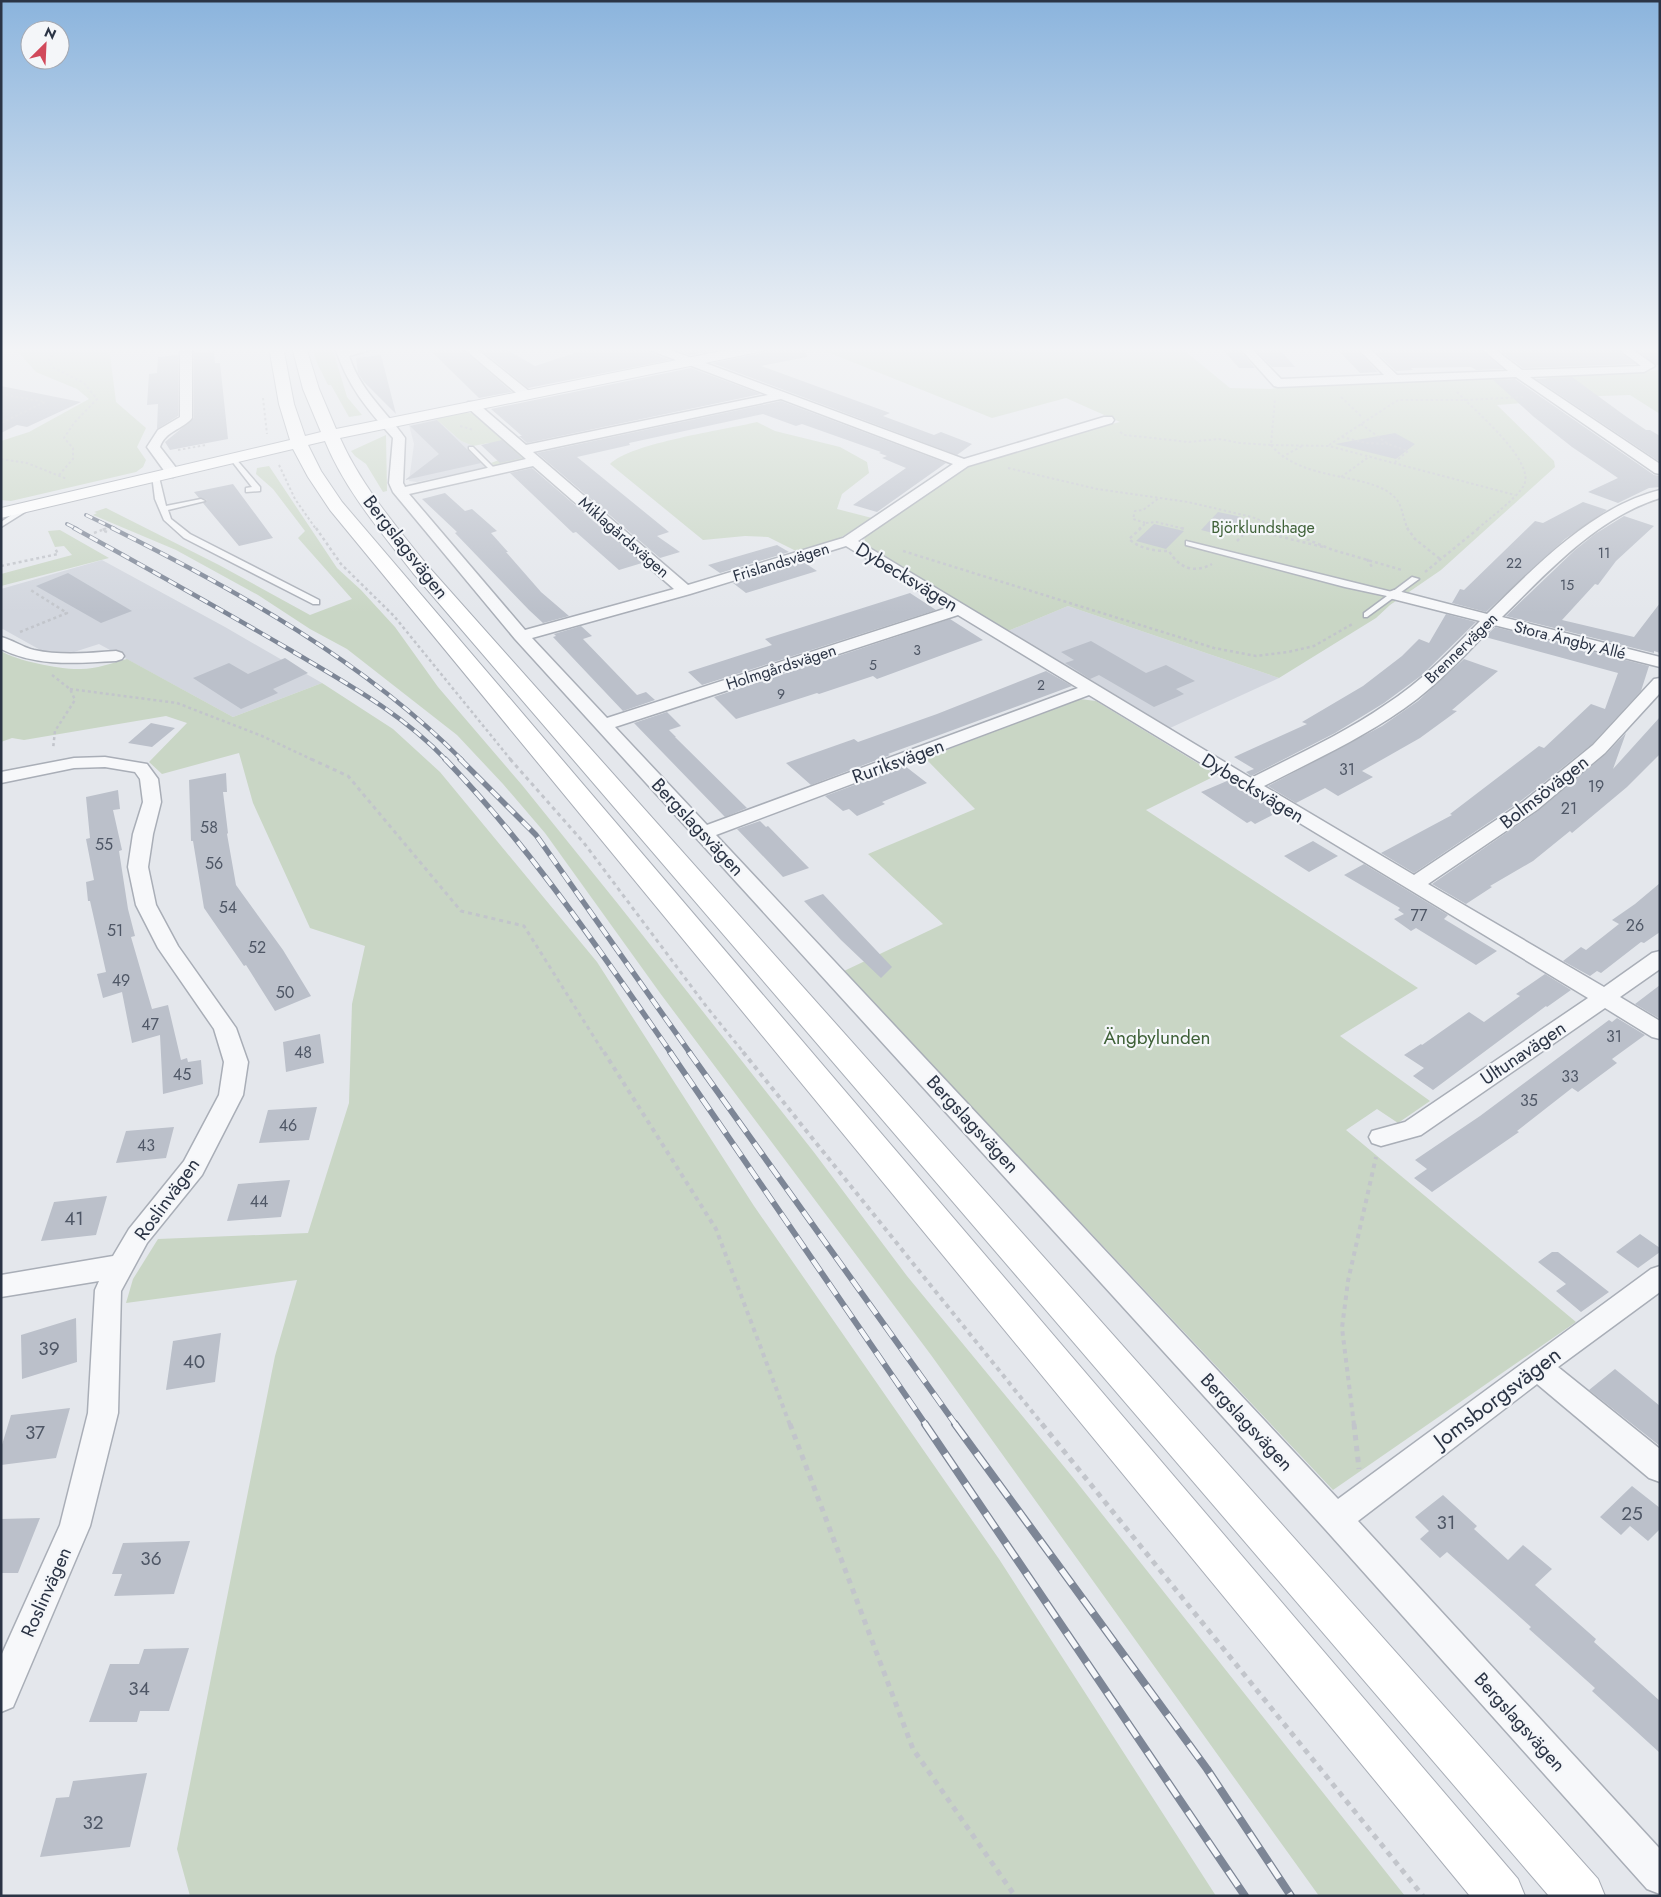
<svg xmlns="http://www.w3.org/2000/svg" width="1661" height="1897" viewBox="0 0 1661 1897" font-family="Jost,sans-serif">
  <rect width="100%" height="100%" fill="#e4e7ec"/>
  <path fill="#d2d6de" d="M436,419L461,441L473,446L494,466L417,482L409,481L414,444L409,425Z
    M102,560L225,627L322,683L233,717L99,644L74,652H44L1,628V589Z
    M1068,606L1279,678L1170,728L1008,631Z"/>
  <path fill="#c9d6c5" d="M14,347H109L116,402L146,428L137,447L146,460L143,467L136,472L11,501L1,500V441L29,432L89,399L77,389L36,372Z
    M312,347H332L347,397L362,415L349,417L331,385H328L317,363Z
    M815,347H1180L1230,388L1271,389L1285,386L1504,378L1537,402L1497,405L1554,461L1555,467L1441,570L1390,605L1376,618L1279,678L1068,606L1008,631L866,545L864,537L967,465L1095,428L1120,422L1066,398L992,418Z
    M1660,370V414L1630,395L1572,397L1544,377Z
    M465,412L476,414L524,457L523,460L494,466L491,463L504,458L489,443L473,446L461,441L436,419Z
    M757,422L775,431L840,447L867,462L869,473L842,494L837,509L872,518L840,538L798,552L768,537L745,536L703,540L610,464C631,443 724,430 757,422Z
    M386,435L387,491L383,492L366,464L355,456L351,451Z
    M269,466L337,568L361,590L395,627L438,687L522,785L618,904L813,1151L907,1276L1075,1480L1405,1896H1319L931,1355L660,993L545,833L503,784L457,735L347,649L310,629L258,595L176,550L93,515L97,513L94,512L106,508L219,565L310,615L352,599L298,538L305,531L273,489L256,474L257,468Z
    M60,530L109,558L1,586V574L72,555L64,546L55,547L48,531Z
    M1,651C17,661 62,670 81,669C96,669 112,663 127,659L233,717L322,683L393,729L440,772L597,962L754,1206L999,1559L1216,1896H190L177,1849L275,1356L297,1280L126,1303L133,1279L158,1239L308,1233L349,1103L352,1004L365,946L310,928L253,803L239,753L162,774L149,762L187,723L166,716L24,740L12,738L1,742Z
    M1080,699L1096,701L1217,775L1146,810L1418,988L1340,1036L1430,1101L1398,1123L1377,1109L1346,1130L1576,1322L1333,1490L844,971L943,924L868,854L975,809L925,758Z"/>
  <path fill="#bbc0ca" d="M457,347H460L512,392L479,398L430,350Z
    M477,347H502L535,366L593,347H644L646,351L670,360L528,388Z
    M668,347H731L690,355Z
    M772,347H806L807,357L761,366L890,413L883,416L934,435L941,432L972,444L957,455L712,363L763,353Z
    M1277,347L1295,367H1272L1253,348Z
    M1335,347H1354L1378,372L1360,373Z
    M1371,347H1478L1503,369L1476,370L1471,367L1411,368L1413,370L1396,371Z
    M1585,347H1614L1636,364L1523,368L1499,350Z
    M1632,347H1660V365H1656Z
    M1238,348L1255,368H1239L1222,349Z
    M214,351L215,363H220L228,439L170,450L165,442L194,418V353Z
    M178,355V416L157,429L158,404L147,405L149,374L157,373L158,357Z
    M381,355L396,414L364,382L358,373L356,358Z
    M691,368L761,394L527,443L519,436H522L491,409Z
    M1572,377L1624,415L1646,430H1650L1660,436V462L1536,379Z
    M1515,379L1654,475L1660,476V487L1649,488L1618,503L1588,492L1618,478L1572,447L1534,417L1493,380Z
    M1,386L81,402L27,427L17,425L1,433Z
    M781,401L946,463L877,512L853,505L906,468L882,458L887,456L879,453L881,452L802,424L796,426L763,414L629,443L630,445L577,457L669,532L657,536L680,552L660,558L537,453Z
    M437,420L481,463L405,480L439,454L410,426Z
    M1395,433L1415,444L1396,459L1335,444Z
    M502,440L522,458L500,463L481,445Z
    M532,468L642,563L619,570L576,532L573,533L510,473Z
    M233,484L273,538L239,546L203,503L207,500L199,498L194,492Z
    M445,493L465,511L472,509L497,531L491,533L508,552H506L541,592L569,616L543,623L529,610L455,533L457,532L422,499Z
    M1583,502L1607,510L1565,539L1486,612L1452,603L1460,589L1464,590L1535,521L1543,523Z
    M1218,512L1242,517L1225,536L1201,530Z
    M1624,516L1654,526L1616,561L1598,585L1595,584L1562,620L1634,637L1660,603V653L1654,651V653L1506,616L1575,550L1595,534Z
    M1154,524L1184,531L1166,549L1136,541Z
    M777,545L789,552L720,573L708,565Z
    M802,561L817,571L746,593L733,583Z
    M68,573L132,611L101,623L36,586Z
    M910,593L936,610L702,685L688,672L772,645L765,639Z
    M1446,614L1476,622L1422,675L1384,703L1335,733L1251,776L1246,772L1254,769L1234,757L1307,724L1302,722L1363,686L1402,656L1419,639L1429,643Z
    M950,619L983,640L877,679L873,676L819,694L817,693L736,719L714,697Z
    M581,626L592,636L583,639L637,695L646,692L655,700L623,711L553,637L556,636L554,634Z
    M1495,627L1649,666L1641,691L1592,744L1522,800L1414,873L1381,853L1452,815L1450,814L1539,746L1544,748L1591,704L1605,709L1618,673L1485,637Z
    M1091,641L1146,673L1166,665L1195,681L1176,689L1184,694L1154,707L1099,675L1090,679L1065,663L1074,660L1061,652Z
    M285,658L308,673L273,689L278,693L241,709L193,678L229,663L248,674Z
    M1464,659L1498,671L1452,710L1457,711L1420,738L1362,771L1373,777L1338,796L1325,788L1296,803L1268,786L1382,726L1418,701Z
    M1046,671L1072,686L888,754L890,755L811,785L786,763L854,739L858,742L937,714Z
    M667,712L681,726L669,730L676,737H675L747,808L725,817L634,723Z
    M1660,717V754L1627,787L1572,833L1570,831L1533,861L1490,886L1492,887L1466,904L1432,884L1538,811L1606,754L1626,733L1613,769Z
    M151,723L175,728L152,747L128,743Z
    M905,766L927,783L882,802L885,804L857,816L849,809L843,811L825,796Z
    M226,773L227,792H223L228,833L227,834L236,885L283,950L311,996L275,1011L246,965L244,966L204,908L193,841H191L189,780Z
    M1227,781L1278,812L1255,824L1251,821L1247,823L1201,792Z
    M118,790L120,809L113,810L122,850L119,851L128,909L135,936L131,937L152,1009L168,1005L181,1060L187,1058L188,1062L201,1060L203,1084L163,1094L160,1035L132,1043L122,992L103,998L97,974L106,972L90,901H88L86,882L94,880L86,839L90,838L86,797Z
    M760,821L766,827L768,826L809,868L783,877L737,829Z
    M1313,841L1338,856L1309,872L1284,856Z
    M1364,864L1448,915L1444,919L1497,951L1476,965L1416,928L1411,931L1394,919L1404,914L1398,910L1400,908L1344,875Z
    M1660,883V932L1644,943L1641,942L1601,973L1597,971L1590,976L1563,961L1581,947L1586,950L1619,924L1612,920L1635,904Z
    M823,894L892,967L881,978L841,940L804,901Z
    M1545,974L1571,990L1547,1007L1546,1006L1433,1090L1413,1076L1424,1068L1404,1055L1421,1044L1422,1045L1469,1012L1484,1022L1520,996L1516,994Z
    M1660,985V1019L1635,1004Z
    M1617,1018L1645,1035L1612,1059L1617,1063L1578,1092L1572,1088L1517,1131L1519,1132L1432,1192L1414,1178L1427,1169L1415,1160L1480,1116L1609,1020L1612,1022Z
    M320,1034L324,1063L286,1072L283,1042Z
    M317,1107L309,1140L259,1143L268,1110Z
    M174,1127L166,1158L116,1163L126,1131Z
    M290,1180L281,1217L227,1221L238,1184Z
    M107,1196L96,1235L41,1241L54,1202Z
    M1640,1234L1660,1248V1252L1638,1268L1616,1252Z
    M1552,1252H1558L1609,1292L1581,1312L1556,1291L1566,1284L1538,1262Z
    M76,1318L77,1362L22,1379L21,1335Z
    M221,1333L215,1382L166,1390L173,1341Z
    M1615,1369L1660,1406V1446L1589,1390Z
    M70,1408L56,1458L1,1465V1448L11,1415Z
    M1632,1486L1660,1508V1529L1648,1541L1630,1526L1621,1535L1600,1517Z
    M1443,1495L1477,1526L1474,1529L1508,1560L1523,1545L1552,1569L1535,1585L1596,1639L1594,1642L1660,1701V1753L1592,1691L1595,1688L1529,1629L1531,1627L1447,1552L1440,1558L1420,1539L1429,1531L1415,1517Z
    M40,1518L18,1573H1V1519Z
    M190,1541L174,1594L114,1596L122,1574H112L123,1543Z
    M189,1648L169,1711H140L137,1722H89L110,1664H139L144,1649Z
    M147,1773L130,1847L40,1857L56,1798L69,1797L73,1781Z"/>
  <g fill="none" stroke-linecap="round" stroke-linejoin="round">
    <g stroke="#a9aeb7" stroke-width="3">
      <path id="lane" d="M469,447H473L496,470V472H492L469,449Z
        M231,458H235L260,487V491L246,492V488L252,487L231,460Z
        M152,475L159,477L166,506L201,499L205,501L168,510L171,519L190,534L319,600V604H313L184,538L164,520L155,499Z
        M26,505L33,507L1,527V522Z
        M1186,541L1392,592L1412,577L1419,579L1367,617H1364V613L1387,596L1345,587L1186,545Z"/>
    </g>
    <g stroke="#a9aeb7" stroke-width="3">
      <path id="street" d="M180,347H192V418C182,430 165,431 160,447L180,473L173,477L168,476L147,447L158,430L180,417Z
        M335,347H347V349L356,347H374L373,349L349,356C360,390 385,410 405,438L403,483L405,487L526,459L468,408L466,405L468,402H476L526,445L768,395L647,349L646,347H662L964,459L1104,417H1112L1114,420L1112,423L968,466L858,541L1251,778C1296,755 1343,734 1385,705C1421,682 1450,652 1480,621L1389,598L1386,595L1389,592L1394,590L1487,614C1536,566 1592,507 1660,490V498C1596,518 1548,572 1502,617L1660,657V667L1494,625C1469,651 1445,677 1417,699C1370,735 1316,759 1264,786L1414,875L1523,802L1593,745L1654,679L1660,678V693L1605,753L1537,810L1428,884L1604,987L1652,953L1660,951V969L1620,997L1660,1021V1039L1652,1037L1605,1008L1421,1135L1381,1146L1372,1143L1369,1137L1372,1131L1405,1122L1588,998L1089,695L716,835L1338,1499L1651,1269L1660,1266V1292L1558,1367L1660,1449V1482L1649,1478L1537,1384L1358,1521L1660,1849V1894L1647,1889L1325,1529L515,639L393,492L389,483L393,438C367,409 347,385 335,347ZM781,399L953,464L843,538L688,585L533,452ZM533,466L674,589L525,630L409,494ZM846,546L947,608L607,718L532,638L690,594ZM958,615L1078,688L707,825L615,727Z
        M462,347H474L529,391L531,394L529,397H521Z
        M1239,347H1250L1281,379L1384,375L1356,347H1368L1397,375L1508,371L1480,347H1492L1522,370L1641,366L1616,347H1629L1653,364L1655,366L1644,372L1530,377L1660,464V474L1655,473L1516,377L1278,387L1274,386Z
        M1,637C13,640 22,647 34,650C61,656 89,653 116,651L122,653L124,656L122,659L116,661C77,663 37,667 1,649Z
        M105,757L147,764L158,779L161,802L153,834L148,867L156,905L178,946L236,1028L248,1062L243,1095L202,1175L147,1243L121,1291L118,1413L90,1526L13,1707L1,1712V1656L60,1525L88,1413L95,1290L99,1281L1,1297V1275L113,1256L129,1229L184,1161L219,1095L224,1062L214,1029L158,948L136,905L128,867L133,834L143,802L140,779L135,772L105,767L74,768L1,783V772L74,758Z"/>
    </g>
    <g stroke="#a9aeb7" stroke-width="2">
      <path id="secondary" d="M269,347H283L294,404L305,436L321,432L303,389L292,347H306L319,389L336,429L741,347H770L763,351L340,438C361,485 395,525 427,565L1598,1879L1605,1896H1549L413,573C381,532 345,490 325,441L308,445L321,471L342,502L1518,1879L1525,1896H1470L330,510L308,477L293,449L1,518V508L290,440L279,404Z"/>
    </g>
    <path stroke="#c2c5cb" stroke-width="2" stroke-dasharray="2.5 2.5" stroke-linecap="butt" d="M1457,392C1472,408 1536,461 1524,485C1518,497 1489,519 1477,529
      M1,394L45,402L1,423
      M1341,397L1362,417
      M263,398L267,434
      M1361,424L1388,444L1408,451L1395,462
      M460,426L474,430
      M1120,432L1125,435L1189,442L1219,439L1240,443L1271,445L1275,399
      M1342,437L1366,443L1388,444
      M1271,445L1329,446L1515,495
      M1271,445C1303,484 1375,471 1397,500C1403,508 1403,520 1408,529
      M1329,445L1398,400H1464L1524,397
      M178,450L206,445
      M1282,457L1302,446
      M1,459L27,463L67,479
      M279,465L295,499L316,529
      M1008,468L1097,489L1188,502L1252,517L1282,529
      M59,475L73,459V448L64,438L74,423L97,399L84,383L52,367L49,359L61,347
      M1341,477L1370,456
      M1146,523L1156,522L1185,529
      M104,529L108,528
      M1139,529L1146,523L1133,519L1135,511L1143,510L1159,498"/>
    <path stroke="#c2c5cb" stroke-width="2.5" stroke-dasharray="3 3" stroke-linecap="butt" d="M316,528L341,564L394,616L511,760
      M1141,528L1129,539C1140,549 1155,551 1169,551C1179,568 1194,574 1212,564
      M1181,528L1185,529
      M1279,528L1333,550L1402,570
      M1407,528L1415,539L1440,559
      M107,532L102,530L108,528
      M94,533L102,530
      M1237,541L1249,529L1323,547
      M903,551L1214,648L1256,656L1288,652L1314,646L1354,623
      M1367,559L1372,567
      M1,566L58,554L55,548
      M1425,572L1479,528
      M20,632L67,613L29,589
      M52,675L70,689L75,700L55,731L53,749
      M70,689L177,703L262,736L313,760"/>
    <path stroke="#c2c5cb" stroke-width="3" stroke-dasharray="4 4" stroke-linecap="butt" d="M311,759L348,776L461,911L524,926L604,1053
      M510,759L584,843L706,1006L744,1053"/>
    <path stroke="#c2c5cb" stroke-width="4" stroke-dasharray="4.5 4.5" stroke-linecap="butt" d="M604,1052L716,1229L790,1425
      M743,1052L1043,1425
      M1354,1425L1342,1328L1348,1281L1376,1157"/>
    <path stroke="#c2c5cb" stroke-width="5" stroke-dasharray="5.5 5.5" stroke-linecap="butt" d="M790,1424L913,1749L1015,1896
      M1042,1424L1423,1896
      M1354,1424L1359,1469"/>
    <use href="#lane" fill="#f7f8fa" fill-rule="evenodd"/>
    <use href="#street" fill="#f7f8fa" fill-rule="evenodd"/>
    <use href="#secondary" fill="#fff" fill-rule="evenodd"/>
    <g stroke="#7d8696" stroke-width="4">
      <path id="rail-far4" d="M86,515L115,529
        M67,524L77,529"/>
    </g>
    <g stroke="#7d8696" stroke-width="4.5">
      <path id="rail-far3" d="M74,528C147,568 220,609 292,651C346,683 403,714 446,760
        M112,528C236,590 364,661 462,760"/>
    </g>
    <g stroke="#7d8696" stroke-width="5.5">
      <path id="rail-far2" d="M445,759C531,848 600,951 671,1053
        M460,759L536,835L690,1053"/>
    </g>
    <g stroke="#7d8696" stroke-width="6">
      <path id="rail-far1" d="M670,1052L926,1425
        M689,1052L956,1425"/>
    </g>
    <g stroke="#7d8696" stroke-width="8">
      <path id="rail" d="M925,1424L1245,1896
        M955,1424L1207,1769L1291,1896"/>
    </g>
    <use href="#rail-far4" stroke="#f4f6f9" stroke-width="2.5" stroke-dasharray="7" stroke-linecap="butt"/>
    <use href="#rail-far3" stroke="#f4f6f9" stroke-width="3" stroke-dasharray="9" stroke-linecap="butt"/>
    <use href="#rail-far2" stroke="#f4f6f9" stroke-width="4" stroke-dasharray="11" stroke-linecap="butt"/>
    <use href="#rail-far1" stroke="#f4f6f9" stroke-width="4.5" stroke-dasharray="14" stroke-linecap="butt"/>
    <use href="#rail" stroke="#f4f6f9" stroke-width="5.5" stroke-dasharray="18" stroke-linecap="butt"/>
  </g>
  <linearGradient id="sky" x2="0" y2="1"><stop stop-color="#8bb4dd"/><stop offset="0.57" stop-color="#f3f4f6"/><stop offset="1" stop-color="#f3f4f6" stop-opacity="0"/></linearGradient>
  <rect width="1661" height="613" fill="url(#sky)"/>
  <g text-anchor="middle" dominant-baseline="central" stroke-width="4.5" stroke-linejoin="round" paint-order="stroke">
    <g font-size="14" fill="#4f5766">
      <text x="1604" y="553">11</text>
      <text x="1514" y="563">22</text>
      <text x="1567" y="585">15</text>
      <text x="917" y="650">3</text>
      <text x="873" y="665">5</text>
      <text x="1041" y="685">2</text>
      <text x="781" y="694">9</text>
    </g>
    <g font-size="16" fill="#3f6138" stroke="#f4f6f9">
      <text x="1263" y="527">Björklundshage</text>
    </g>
    <g font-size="16" fill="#2b3445" stroke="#f4f6f9">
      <text transform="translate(624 537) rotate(41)">Miklagårdsvägen</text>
      <text transform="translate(781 562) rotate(-17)">Frislandsvägen</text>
      <text transform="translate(1570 640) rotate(14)">Stora Ängby Allé</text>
      <text transform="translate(1461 648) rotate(-44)">Brennervägen</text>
      <text transform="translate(781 667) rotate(-18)">Holmgårdsvägen</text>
    </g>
    <g font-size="16" fill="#4f5766">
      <text x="1347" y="769">31</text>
      <text x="1596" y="786">19</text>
      <text x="1569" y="808">21</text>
      <text x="209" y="827">58</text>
      <text x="104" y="844">55</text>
      <text x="214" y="863">56</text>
      <text x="228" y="907">54</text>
      <text x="1419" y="915">77</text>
      <text x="1635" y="925">26</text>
      <text x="115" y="930">51</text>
      <text x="257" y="947">52</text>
      <text x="121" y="980">49</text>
      <text x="285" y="992">50</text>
      <text x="150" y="1024">47</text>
      <text x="1614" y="1036">31</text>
      <text x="303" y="1052">48</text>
      <text x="182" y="1074">45</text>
      <text x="1570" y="1076">33</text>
      <text x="1529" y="1100">35</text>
      <text x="288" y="1125">46</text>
      <text x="146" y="1145">43</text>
      <text x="259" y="1201">44</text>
    </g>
    <g font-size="19" fill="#2b3445" stroke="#f4f6f9">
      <text transform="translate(406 547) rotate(52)">Bergslagsvägen</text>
      <text transform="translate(907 577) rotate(31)">Dybecksvägen</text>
      <text transform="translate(898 761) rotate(-20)">Ruriksvägen</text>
      <text transform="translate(1253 788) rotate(31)">Dybecksvägen</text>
      <text transform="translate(1544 792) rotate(-38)">Bolmsövägen</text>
      <text transform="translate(698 827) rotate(47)">Bergslagsvägen</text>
      <text transform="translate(1523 1053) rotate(-34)">Ultunavägen</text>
      <text transform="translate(973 1124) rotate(47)">Bergslagsvägen</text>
      <text transform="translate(167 1199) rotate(-54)">Roslinvägen</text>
      <text transform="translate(1247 1422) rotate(47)">Bergslagsvägen</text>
      <text transform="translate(46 1592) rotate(-66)">Roslinvägen</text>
      <text transform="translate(1520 1722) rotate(48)">Bergslagsvägen</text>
    </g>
    <g font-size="19" fill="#3f6138" stroke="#f4f6f9">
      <text x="1157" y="1037">Ängbylunden</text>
    </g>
    <g font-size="19" fill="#4f5766">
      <text x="74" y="1218">41</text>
      <text x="49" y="1348">39</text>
      <text x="194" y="1361">40</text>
      <text x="35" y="1432">37</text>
      <text x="1632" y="1513">25</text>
      <text x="1446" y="1522">31</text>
      <text x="151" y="1558">36</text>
      <text x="139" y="1688">34</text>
      <text x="93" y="1822">32</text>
    </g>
    <g font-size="22" fill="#2b3445" stroke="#f4f6f9">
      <text transform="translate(1497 1397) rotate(-37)">Jomsborgsvägen</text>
    </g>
  </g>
  <rect width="1661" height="1897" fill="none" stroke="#2b3445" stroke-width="5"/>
  <g transform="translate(45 45) rotate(24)"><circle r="24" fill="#f4f6f9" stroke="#a4a8b1"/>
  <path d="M0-4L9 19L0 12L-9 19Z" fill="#d1495b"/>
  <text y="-8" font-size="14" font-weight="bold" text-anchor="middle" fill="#2b3445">N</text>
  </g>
</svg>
